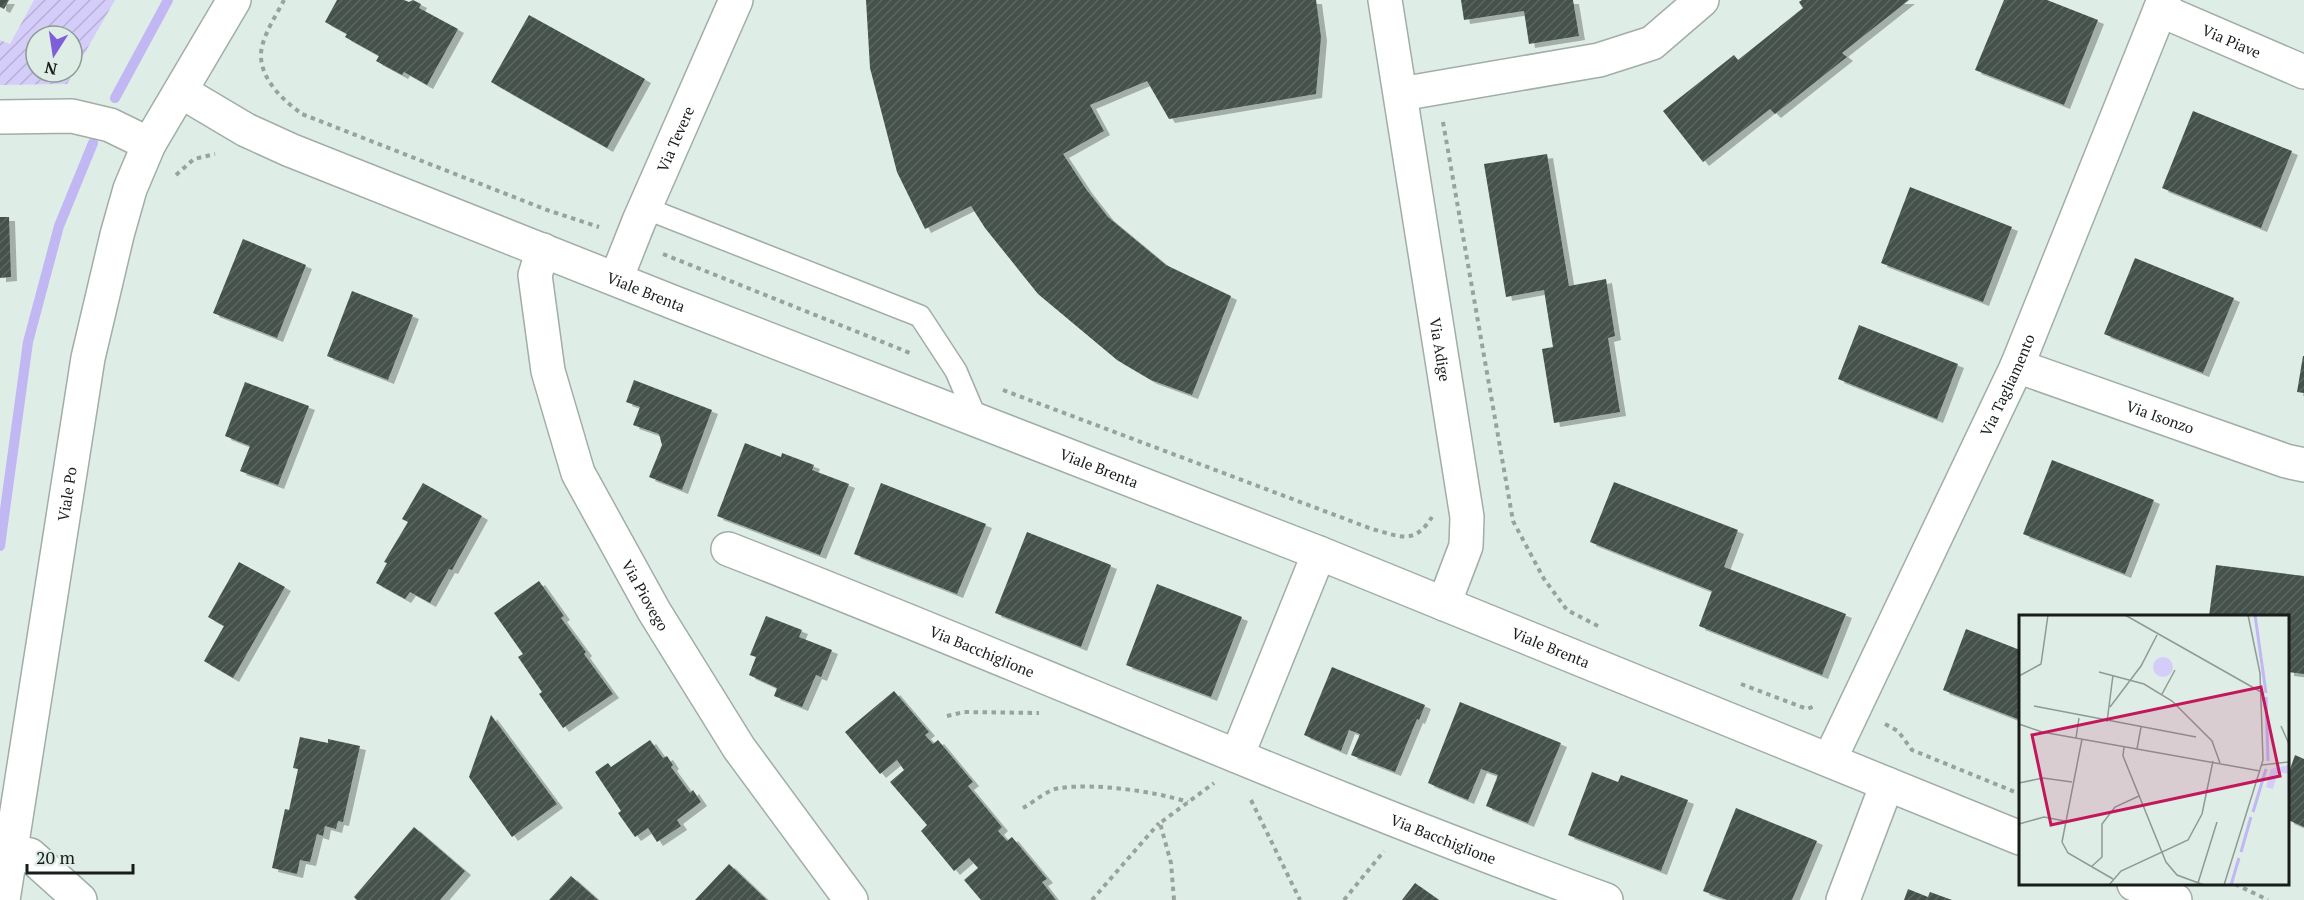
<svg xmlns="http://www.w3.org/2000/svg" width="2304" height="900" viewBox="0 0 2304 900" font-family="'PT Serif',serif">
  <defs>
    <pattern id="garden-furrows" width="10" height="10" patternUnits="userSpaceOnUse" patternTransform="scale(1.5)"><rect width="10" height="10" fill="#d4cdfa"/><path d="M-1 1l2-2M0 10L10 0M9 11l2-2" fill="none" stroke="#b5b0d6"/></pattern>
    <pattern id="building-hatch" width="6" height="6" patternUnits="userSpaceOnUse" patternTransform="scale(1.5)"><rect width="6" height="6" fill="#45514c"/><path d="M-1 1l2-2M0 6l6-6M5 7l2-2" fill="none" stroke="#5c6662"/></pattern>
    <filter id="shadow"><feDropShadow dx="6" dy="4" stdDeviation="0" flood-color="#0004"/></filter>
  </defs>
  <rect width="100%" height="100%" fill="#dfede7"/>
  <path fill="url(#garden-furrows)" fill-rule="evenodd" d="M34,0H115L67,84L0,85V40L10,44ZM36,36H72V72H36Z"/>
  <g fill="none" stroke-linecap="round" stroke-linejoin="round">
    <path stroke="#c1b7f3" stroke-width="10" d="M115,98L168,0
      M0,546L28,342L59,226L93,143"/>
  </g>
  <path fill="url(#building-hatch)" filter="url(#shadow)" d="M0,0H9L4,9L0,7Z
    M337,0H404L409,2L413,0L421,4L419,8L458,29L427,85L404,72L402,75L376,61L379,56L345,37L347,34L325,22Z
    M866,0H1316L1321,37L1316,94L1169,119L1147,81L1090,105L1104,131L1063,154L1086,189L1108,217L1166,265L1231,296L1192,395L1151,380L1117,360L1038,294L985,228L971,206L925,229L897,172L870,68Z
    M1461,0H1573L1579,36L1529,44L1524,11L1464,20Z
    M1802,0H1909L1842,53L1847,57L1775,114L1770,109L1703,162L1663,111L1734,55L1738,60L1803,8L1799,2Z
    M2004,0H2047L2098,20L2064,105L1975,70Z
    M529,15L645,79L607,148L491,82Z
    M2193,111L2292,151L2261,228L2162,188Z
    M1547,154L1569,286L1606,279L1615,336L1608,338L1620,412L1554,423L1542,349L1553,347L1544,290L1506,297L1484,164Z
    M1910,187L2012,227L1983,302L1881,263Z
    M0,217H9L11,277L0,278Z
    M243,239L306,265L277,338L213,313Z
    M2135,258L2234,298L2203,373L2104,334Z
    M352,291L413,315L388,380L327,356Z
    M1859,325L1958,364L1937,419L1838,379Z
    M2303,356H2304V393L2297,392Z
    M634,380L712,410L682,490L649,477L662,445L659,434L633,425L640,407L626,402Z
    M245,382L309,406L278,485L240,471L250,446L225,436Z
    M745,443L781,457L782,453L814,465L812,470L849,484L820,555L717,516Z
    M2052,460L2154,500L2125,574L2023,534Z
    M1614,482L1738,530L1724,567L1846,614L1822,675L1699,626L1712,591L1590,542Z
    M423,483L482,516L452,570L449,569L430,603L410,592L405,599L376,583L387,563L384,562L408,522L402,519Z
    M881,483L986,524L957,594L854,554Z
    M1027,532L1111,565L1081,647L995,613Z
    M239,562L285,587L233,678L204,661L224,626L208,617Z
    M2216,565L2304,576V674L2288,672V616H2209Z
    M539,581L564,616L561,618L586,652L584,654L613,694L563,728L539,694L542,692L518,657L523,654L494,613Z
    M1157,584L1242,617L1211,697L1126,665Z
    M766,616L802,630L799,637L832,650L821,677L816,675L802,707L774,696L777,688L749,675L756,657L750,655Z
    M1966,629L2020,650V720L1943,690Z
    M1332,667L1425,705L1419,720L1417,719L1395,772L1351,755L1360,734L1349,730L1341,751L1304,735Z
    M894,691L929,732L925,735L933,744L938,740L973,782L968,786L1002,827L998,831L1007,841L1012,837L1047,879L1042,882L1056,900H981L964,880L978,868L969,858L954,871L921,831L927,825L890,782L904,770L897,760L880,774L845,732Z
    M1460,702L1561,743L1528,823L1486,806L1498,775L1481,769L1468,800L1428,783Z
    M491,715L557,804L512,837L469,777Z
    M300,737L328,743V739L360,746L343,822L338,821L336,829L325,826L323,836L317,834L310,862L300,860L297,874L272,868L285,809L289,810L298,769L293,768Z
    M650,740L663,758L667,756L673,765L671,767L690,793L693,790L701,802L677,820L681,826L657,842L648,828L635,837L618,813L621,811L595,772L608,763L611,767Z
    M2295,755L2304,759V827L2288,820V775Z
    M1592,772L1618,782L1621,775L1688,800L1661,871L1568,835Z
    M1736,808L1817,841L1792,900H1727L1703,891Z
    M414,827L465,871L440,900H357L354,897Z
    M729,864L767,900H695Z
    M571,876L598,900H549Z
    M1415,883L1439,900H1402Z
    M1908,889L1928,897L1930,892L1952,900H1904Z"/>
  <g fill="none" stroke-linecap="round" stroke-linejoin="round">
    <g stroke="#a1aea8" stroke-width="24">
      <path id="lane" d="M645,208L920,316L956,371L976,418"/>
    </g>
    <g stroke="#a1aea8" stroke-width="36">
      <g id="street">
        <path id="s1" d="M1385,0L1467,517L1466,546L1444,604"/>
        <path id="s2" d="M2160,10L2304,72"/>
        <path id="s3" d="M182,92L246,130L290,150L675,303L1319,553L2020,838"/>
        <path d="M1401,94L1599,60L1652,43L1702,0"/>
        <path d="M0,117L72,116L110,125L149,144"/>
        <path id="s4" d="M543,250L535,275L548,371L578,473L654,611L739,748L851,900"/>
        <path id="s5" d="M616,279L639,221L736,0"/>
        <path id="s6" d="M2017,366L2286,461L2304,465"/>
        <path id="s7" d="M728,549C1022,663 1310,793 1606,900"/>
        <path d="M1237,756L1319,553"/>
        <path id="s8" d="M1830,759L2017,366L2164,0"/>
        <path d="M9,851L30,855L80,900"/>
        <path d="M2134,884L2175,900"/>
        <path id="s9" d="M3,900L88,358L117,235L130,189L149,144L234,0"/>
        <path d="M1843,900L1887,784"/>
      </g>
    </g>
    <path stroke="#98a39f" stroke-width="4" stroke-dasharray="4.5 4.5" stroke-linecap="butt" d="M284,0C276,16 260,39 261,57C262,81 284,101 302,114L547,210L599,227
      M1443,122L1513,521L1544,579L1567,610L1598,626
      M176,175L194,159L215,154
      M663,254L910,353
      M1003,390L1372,529C1399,536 1414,546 1432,517
      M1741,684L1807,709L1815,706
      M947,716L964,712L1039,713
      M1885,724L1898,731L1912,750L2020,794
      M1251,800L1300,900
      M1023,808C1034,802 1048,789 1060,788C1095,783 1153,791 1188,802
      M2235,884L2268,900
      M1092,900L1159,823
      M1174,900L1171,863L1160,823L1214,783
      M1344,900L1384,851"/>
    <use href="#lane" stroke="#fff" stroke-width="21"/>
    <use href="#street" stroke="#fff" stroke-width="33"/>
  </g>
  <g text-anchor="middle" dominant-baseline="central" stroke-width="6" stroke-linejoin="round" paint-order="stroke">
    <g font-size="15" fill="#181d1b" stroke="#dfede7">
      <text stroke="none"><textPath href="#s2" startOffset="78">Via Piave</textPath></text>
      <text stroke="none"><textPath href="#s5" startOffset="152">Via Tevere</textPath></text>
      <text stroke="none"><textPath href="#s3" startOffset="506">Viale Brenta</textPath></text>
      <text stroke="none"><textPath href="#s1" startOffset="354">Via Adige</textPath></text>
      <text stroke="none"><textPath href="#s8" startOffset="414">Via Tagliamento</textPath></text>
      <text stroke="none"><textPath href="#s6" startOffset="152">Via Isonzo</textPath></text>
      <text stroke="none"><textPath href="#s3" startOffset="992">Viale Brenta</textPath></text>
      <text stroke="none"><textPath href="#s9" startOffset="411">Viale Po</textPath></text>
      <text stroke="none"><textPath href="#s4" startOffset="369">Via Piovego</textPath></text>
      <text stroke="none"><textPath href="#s3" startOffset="1478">Viale Brenta</textPath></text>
      <text stroke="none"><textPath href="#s7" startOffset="274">Via Bacchiglione</textPath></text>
      <text stroke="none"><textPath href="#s7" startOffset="772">Via Bacchiglione</textPath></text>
    </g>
  </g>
  <g transform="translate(2019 615)">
    <rect width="270" height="270" fill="#dfede7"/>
    <path d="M134 52a10 10 0 1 1 20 0a10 10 0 1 1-20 0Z" fill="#d4cdfa"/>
    <path d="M270,150V159L259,157L254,174L247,172L252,154Z" fill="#d4cdfa"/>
    <path fill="none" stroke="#c1b7f3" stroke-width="3" d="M236,0L247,78M247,82L249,146M234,197L247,154M222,237L232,202M212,270L220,243"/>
    <path fill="none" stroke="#8f9a95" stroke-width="1.5" d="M106,0L242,77M80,57L125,69L153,86L193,126L201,148M0,61L22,49L29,0M143,79L156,55M15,91L177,122M91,92L122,51L138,20M88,107L94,60M0,109L23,117L241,156M262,111L270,129M57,123L60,103M63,124L43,227L49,238L94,264M105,132L104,141L147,247L158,260L185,270M118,134L122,112M243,150L270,147M0,168L24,163L53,167M0,209L25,202L46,206M72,252L83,242V209L96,192L120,181M179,268L198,207M90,270L102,256L169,225L183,199L194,146M205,270L244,145L241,58L229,0"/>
    <path fill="#c2185b" fill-opacity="0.15" stroke="#c2185b" stroke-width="3" d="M242,72L261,161L32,210L13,120Z"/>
    <rect width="270" height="270" fill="none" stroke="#181d1b" stroke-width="3"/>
  </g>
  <g transform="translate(54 54) rotate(192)"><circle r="28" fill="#dfede7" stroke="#8f9a95" stroke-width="1.5"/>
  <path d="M0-4.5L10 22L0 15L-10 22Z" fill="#7f5ed9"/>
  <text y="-9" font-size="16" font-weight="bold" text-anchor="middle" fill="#181d1b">N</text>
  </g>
  <path d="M27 864v9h106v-9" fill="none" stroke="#181d1b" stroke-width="3"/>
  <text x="36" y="864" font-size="18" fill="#181d1b" stroke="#dfede7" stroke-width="4.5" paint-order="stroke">20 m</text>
</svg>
